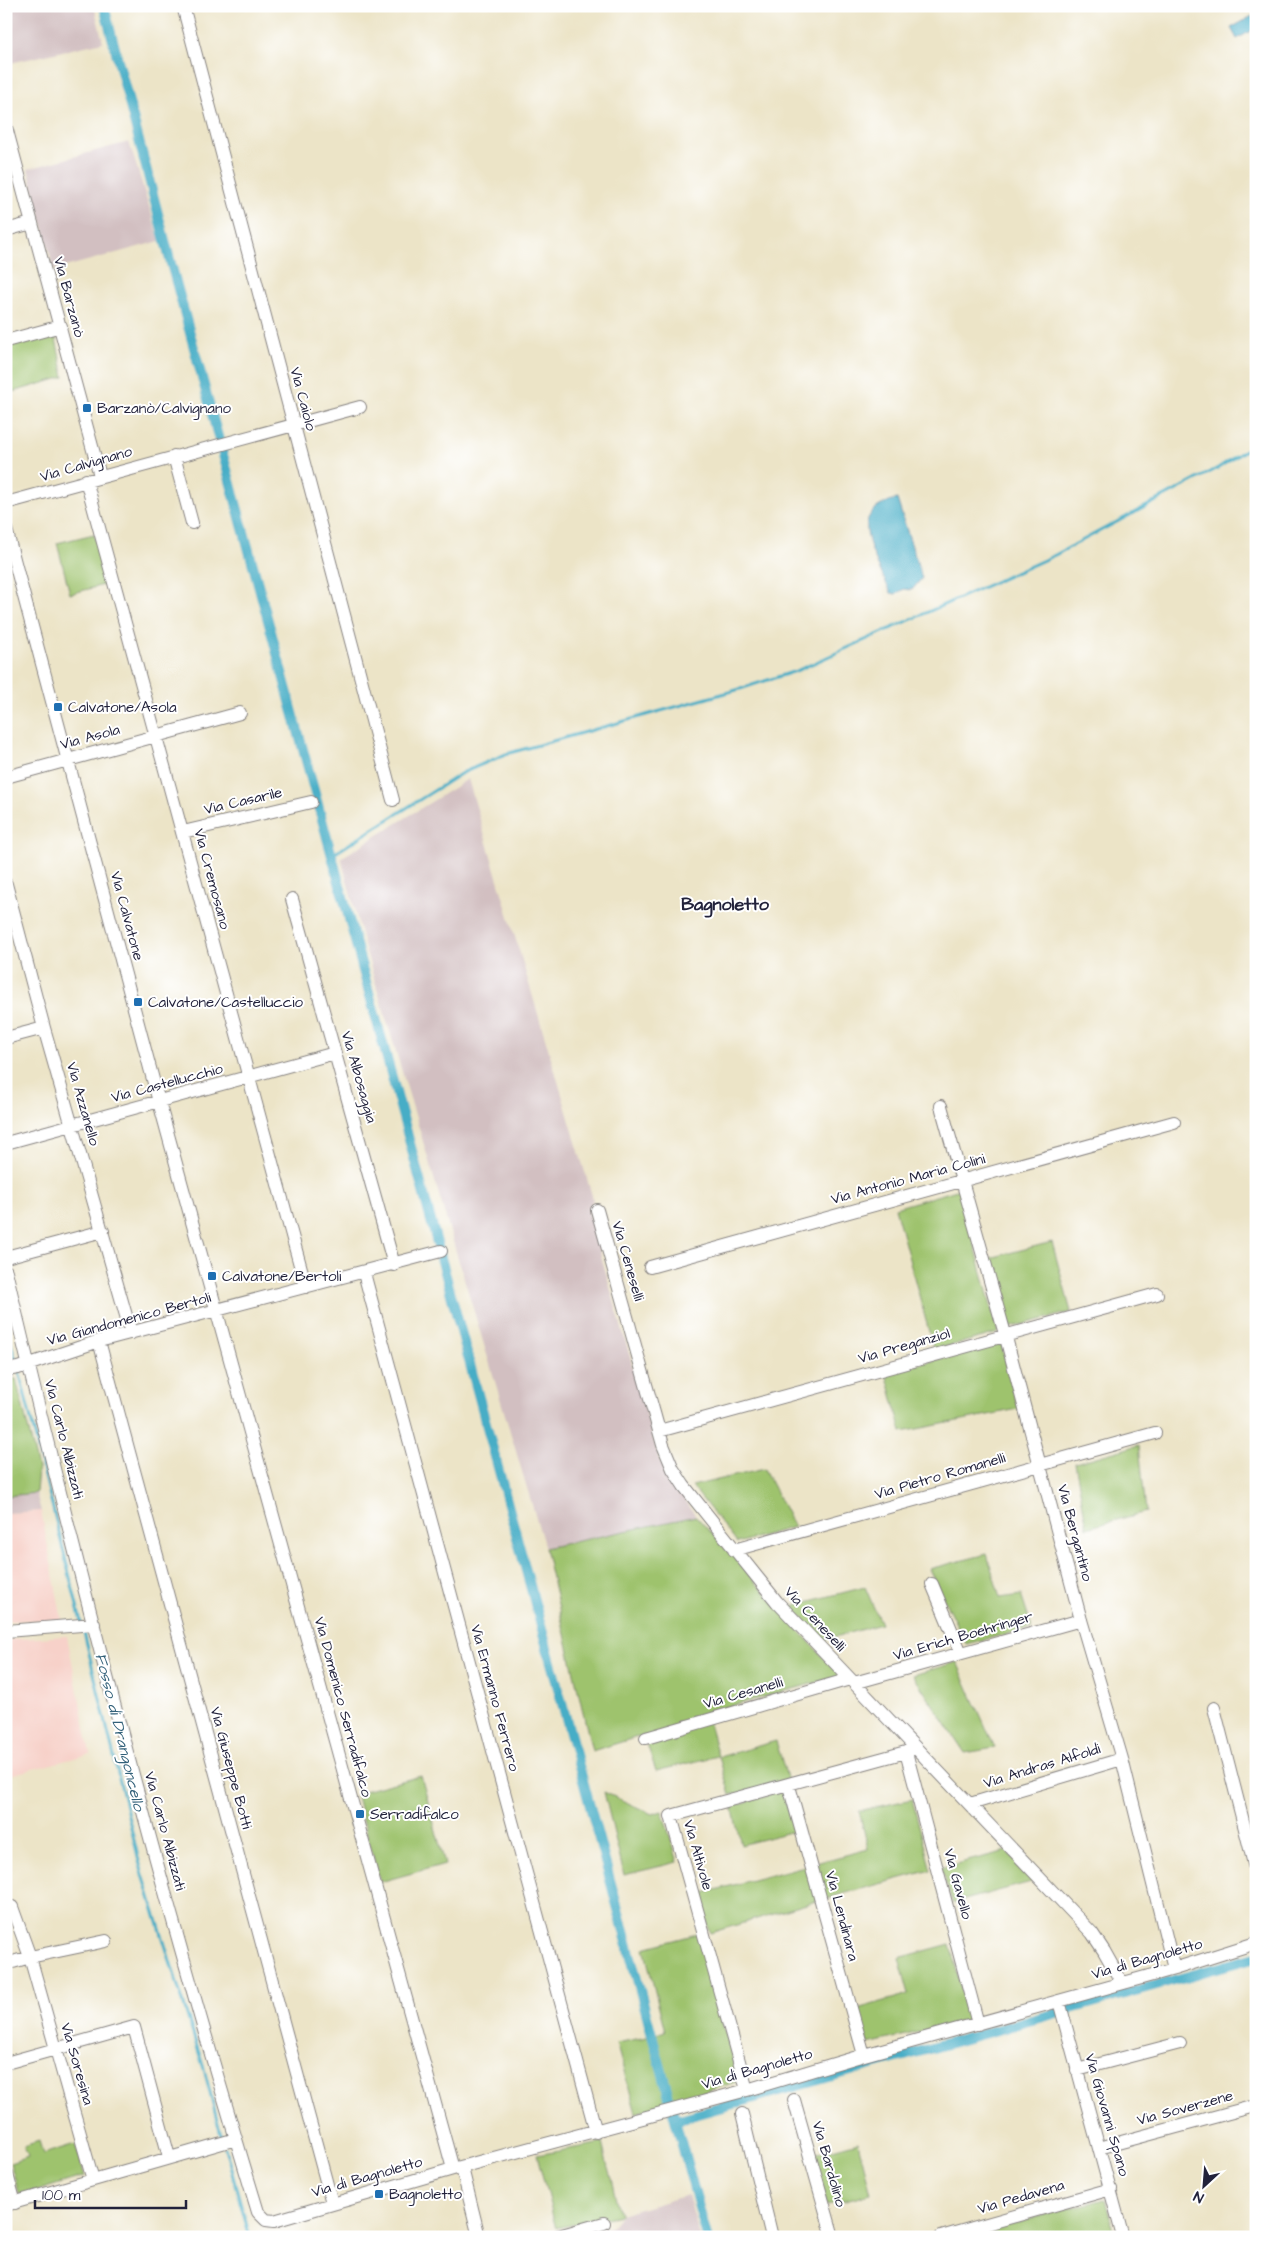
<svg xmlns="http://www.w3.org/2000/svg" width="1262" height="2243" viewBox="0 0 1262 2243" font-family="'Architects Daughter',sans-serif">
  <rect width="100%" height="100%" fill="#fff"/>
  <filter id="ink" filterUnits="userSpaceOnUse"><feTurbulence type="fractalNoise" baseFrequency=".02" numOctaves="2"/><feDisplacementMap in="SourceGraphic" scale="10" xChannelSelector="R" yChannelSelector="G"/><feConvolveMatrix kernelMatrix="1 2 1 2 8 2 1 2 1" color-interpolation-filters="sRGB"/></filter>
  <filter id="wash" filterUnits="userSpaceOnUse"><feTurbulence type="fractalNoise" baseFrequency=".0096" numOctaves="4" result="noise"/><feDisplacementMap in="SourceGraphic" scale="20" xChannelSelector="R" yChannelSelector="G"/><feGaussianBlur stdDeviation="1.12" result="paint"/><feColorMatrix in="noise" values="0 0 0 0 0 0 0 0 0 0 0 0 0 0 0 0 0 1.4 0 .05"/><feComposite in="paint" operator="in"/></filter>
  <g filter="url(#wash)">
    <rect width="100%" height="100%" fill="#ece4c7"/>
    <path fill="#f7d1c9" d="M41,1511L62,1620L6,1621V1513Z
      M67,1636L90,1754L6,1776V1640Z"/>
    <path fill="#d2bfc1" d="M6,6H94L103,42L6,64Z
      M129,142L160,241L54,270L28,169Z
      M468,779L593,1199L588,1210L660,1462L696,1516L545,1548L364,945L341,858Z
      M36,1493L41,1511L6,1513V1496Z
      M688,2195L700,2237H576L611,2227L620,2215Z"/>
    <path fill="#9ec36d" stroke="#607254" d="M55,334L64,377L6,394V344Z
      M94,534L107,584L70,594L57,543Z
      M960,1189L998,1333L934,1350L895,1208Z
      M1052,1242L1071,1312L1009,1328L990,1258Z
      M1001,1343L1018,1409L902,1432L886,1373Z
      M6,1378L16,1379L38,1468L36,1493L6,1496Z
      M1139,1445L1146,1512L1087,1528L1075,1463Z
      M764,1469L794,1527L737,1543L692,1486Z
      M696,1516L840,1676L706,1713L718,1756L656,1771L644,1735L592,1751L545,1548Z
      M987,1554L1000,1598L1021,1595L1032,1628L966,1644L929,1569Z
      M865,1587L881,1624L824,1640L791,1606Z
      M957,1662L995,1748L965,1753L913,1675Z
      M776,1741L788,1781L730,1795L719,1757Z
      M421,1776L445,1864L380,1882L356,1793Z
      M783,1791L794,1831L741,1845L732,1806Z
      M604,1792L652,1814L662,1811L678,1862L624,1875Z
      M912,1799L931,1870L813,1902L710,1933L700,1894L868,1849L859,1811Z
      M1007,1851L1035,1881L953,1903L940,1868Z
      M697,1934L739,2081L636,2113L616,2043L647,2037L665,2031L644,1948Z
      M950,1944L969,2020L868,2044L857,2009L909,1994L899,1958Z
      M39,2141L43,2154L75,2144L85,2176L20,2196L10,2163L28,2157L24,2146Z
      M858,2142L871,2193L827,2205L814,2154Z
      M602,2143L620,2215L556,2228L537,2155Z
      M1105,2199L1116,2237H959Z"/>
    <path fill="#47adc6" stroke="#346880" d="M1252,16L1256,23V28L1237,39L1231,28Z
      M897,499L922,578L912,590L904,589L896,594L891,593C883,576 858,531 870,515C876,505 887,503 897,499Z"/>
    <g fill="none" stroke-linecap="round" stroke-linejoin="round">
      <path stroke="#47adc6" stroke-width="3" d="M332,855L462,773L506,754L740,689L796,671L1055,555L1218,468L1256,443
        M6,1327L17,1365
        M19,1371L81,1622
        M83,1628L140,1865L204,2069L222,2139
        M225,2148L250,2237"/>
      <path stroke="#47adc6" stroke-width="10" d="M104,6L169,256L707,2237
        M676,2120L1256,1957"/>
    </g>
  </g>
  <g filter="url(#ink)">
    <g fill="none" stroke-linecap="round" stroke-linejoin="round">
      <g stroke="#878381" stroke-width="14">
        <path id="street" d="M183,6L393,800
          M6,127L100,476
          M6,230L32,223
          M6,341L61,326
          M174,456L192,523
          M86,480L306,1287
          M6,503L360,407
          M6,529L159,1102L453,2169
          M6,777L240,713
          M183,832L311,802
          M6,884L44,1028L131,1333
          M292,899L394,1265
          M6,1038L44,1028
          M941,1106L1005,1334L1081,1620L1122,1759L1174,1969
          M6,1143L335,1053
          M597,1210L663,1445L673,1469L684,1486L777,1602L1092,1933L1104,1951L1122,1983
          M6,1257L103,1231
          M650,1267L1174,1122
          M6,1271C81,1587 163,1901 258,2212L266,2220L274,2221L453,2169L747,2090L864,2055L1174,1969L1256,1943
          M364,1273L596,2132
          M99,1341L332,2203
          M6,1370L18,1368L99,1341L441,1251
          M659,1431L1157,1294
          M734,1550L1155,1433
          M932,1584L961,1653
          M6,1631L94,1624
          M854,1683L1081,1620
          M1214,1708L1256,1872
          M646,1738L850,1679
          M906,1752L978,2024
          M789,1786L864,2055
          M970,1804L1122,1759
          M6,1910L12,1907L30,1957L93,2180
          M6,1964L30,1957L106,1941
          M1059,2001L1123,2237
          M6,2063L134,2027L169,2157
          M1077,2070L1180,2043
          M747,2090L671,1816L906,1752L915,1747
          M794,2100L833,2237
          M742,2114L772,2237
          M1099,2148L1251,2107
          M462,2168L479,2237
          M6,2171L15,2203
          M6,2205L236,2139
          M555,2237L604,2223
          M941,2237L1111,2189"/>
      </g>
      <use href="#street" stroke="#fff" stroke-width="12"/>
    </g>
  </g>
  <g fill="#1f6fb2" stroke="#fff" stroke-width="2">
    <rect x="82" y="403" width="10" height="10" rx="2.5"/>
    <rect x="53" y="702" width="10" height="10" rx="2.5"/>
    <rect x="133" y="997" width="10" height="10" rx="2.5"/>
    <rect x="207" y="1271" width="10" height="10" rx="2.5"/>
    <rect x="355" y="1809" width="10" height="10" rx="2.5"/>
    <rect x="374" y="2189" width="10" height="10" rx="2.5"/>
  </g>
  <g text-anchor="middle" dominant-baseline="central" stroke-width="4" stroke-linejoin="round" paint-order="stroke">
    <g font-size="15" fill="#22223b" stroke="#fff">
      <text transform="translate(69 297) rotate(75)">Via Barzanò</text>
      <text transform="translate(303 399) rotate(75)">Via Caiolo</text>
      <text transform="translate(86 464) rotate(-16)">Via Calvignano</text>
      <text transform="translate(90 737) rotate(-15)">Via Asola</text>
      <text transform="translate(243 801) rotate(-13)">Via Casarile</text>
      <text transform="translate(212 879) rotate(75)">Via Cremosano</text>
      <text transform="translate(127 916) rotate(75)">Via Calvatone</text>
      <text transform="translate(359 1077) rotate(74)">Via Albosaggia</text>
      <text transform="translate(167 1083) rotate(-15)">Via Castellucchio</text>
      <text transform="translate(83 1104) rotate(74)">Via Azzanello</text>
      <text transform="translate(908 1179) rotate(-15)">Via Antonio Maria Colini</text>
      <text transform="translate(628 1261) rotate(74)">Via Ceneselli</text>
      <text transform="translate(129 1319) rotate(-15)">Via Giandomenico Bertoli</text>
      <text transform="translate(904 1346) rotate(-16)">Via Preganziol</text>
      <text transform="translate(64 1439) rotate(76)">Via Carlo Albizzati</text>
      <text transform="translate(940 1476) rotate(-16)">Via Pietro Romanelli</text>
      <text transform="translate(1075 1533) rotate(75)">Via Bergantino</text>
      <text transform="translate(815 1619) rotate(47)">Via Ceneselli</text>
      <text transform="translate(963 1636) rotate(-16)">Via Erich Boehringer</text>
      <text transform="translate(743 1693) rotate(-16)">Via Cesanelli</text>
      <text transform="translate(495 1698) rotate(75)">Via Ermanno Ferrero</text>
      <text transform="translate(343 1707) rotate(75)">Via Domenico Serradifalco</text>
      <text transform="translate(1042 1766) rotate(-17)">Via Andras Alfoldi</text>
      <text transform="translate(231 1768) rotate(75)">Via Giuseppe Botti</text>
      <text transform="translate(165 1831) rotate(75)">Via Carlo Albizzati</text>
      <text transform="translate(698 1855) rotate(74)">Via Altivole</text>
      <text transform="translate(958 1884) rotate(75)">Via Gavello</text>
      <text transform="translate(842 1916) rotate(75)">Via Lendinara</text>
      <text transform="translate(1147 1959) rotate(-16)">Via di Bagnoletto</text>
      <text transform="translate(77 2064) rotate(74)">Via Soresina</text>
      <text transform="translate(757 2069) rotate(-16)">Via di Bagnoletto</text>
      <text transform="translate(1185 2108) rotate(-15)">Via Soverzene</text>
      <text transform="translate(1107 2115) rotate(74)">Via Giovanni Spano</text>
      <text transform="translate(829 2164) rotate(74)">Via Bardolino</text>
      <text transform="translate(367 2177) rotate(-16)">Via di Bagnoletto</text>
      <text transform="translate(1021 2197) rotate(-16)">Via Pedavena</text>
    </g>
    <g font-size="15" fill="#22223b" stroke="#fff" text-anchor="start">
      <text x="97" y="408">Barzanò/Calvignano</text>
      <text x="68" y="707">Calvatone/Asola</text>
      <text x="148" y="1002">Calvatone/Castelluccio</text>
      <text x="222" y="1276">Calvatone/Bertoli</text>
      <text x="370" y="1814">Serradifalco</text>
      <text x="389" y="2194">Bagnoletto</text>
    </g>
    <g font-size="16" font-style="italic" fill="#33617a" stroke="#fff">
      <text transform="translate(120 1732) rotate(76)">Fosso di Drangoncello</text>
    </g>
    <g font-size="18" font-weight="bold" fill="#22223b" stroke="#fff">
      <text x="725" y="904">Bagnoletto</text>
    </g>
  </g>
  <rect width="1262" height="2243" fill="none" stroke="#fff" stroke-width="25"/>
  <g transform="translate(1204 2186) rotate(206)" stroke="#ffffff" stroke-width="4" paint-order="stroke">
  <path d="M0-4L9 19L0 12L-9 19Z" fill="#22223b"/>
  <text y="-8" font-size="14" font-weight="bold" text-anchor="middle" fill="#22223b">N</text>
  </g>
  <path d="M35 2200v8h151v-8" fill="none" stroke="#22223b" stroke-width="2.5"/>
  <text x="42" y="2200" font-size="15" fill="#22223b" stroke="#ffffff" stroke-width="4" paint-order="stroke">100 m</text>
</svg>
